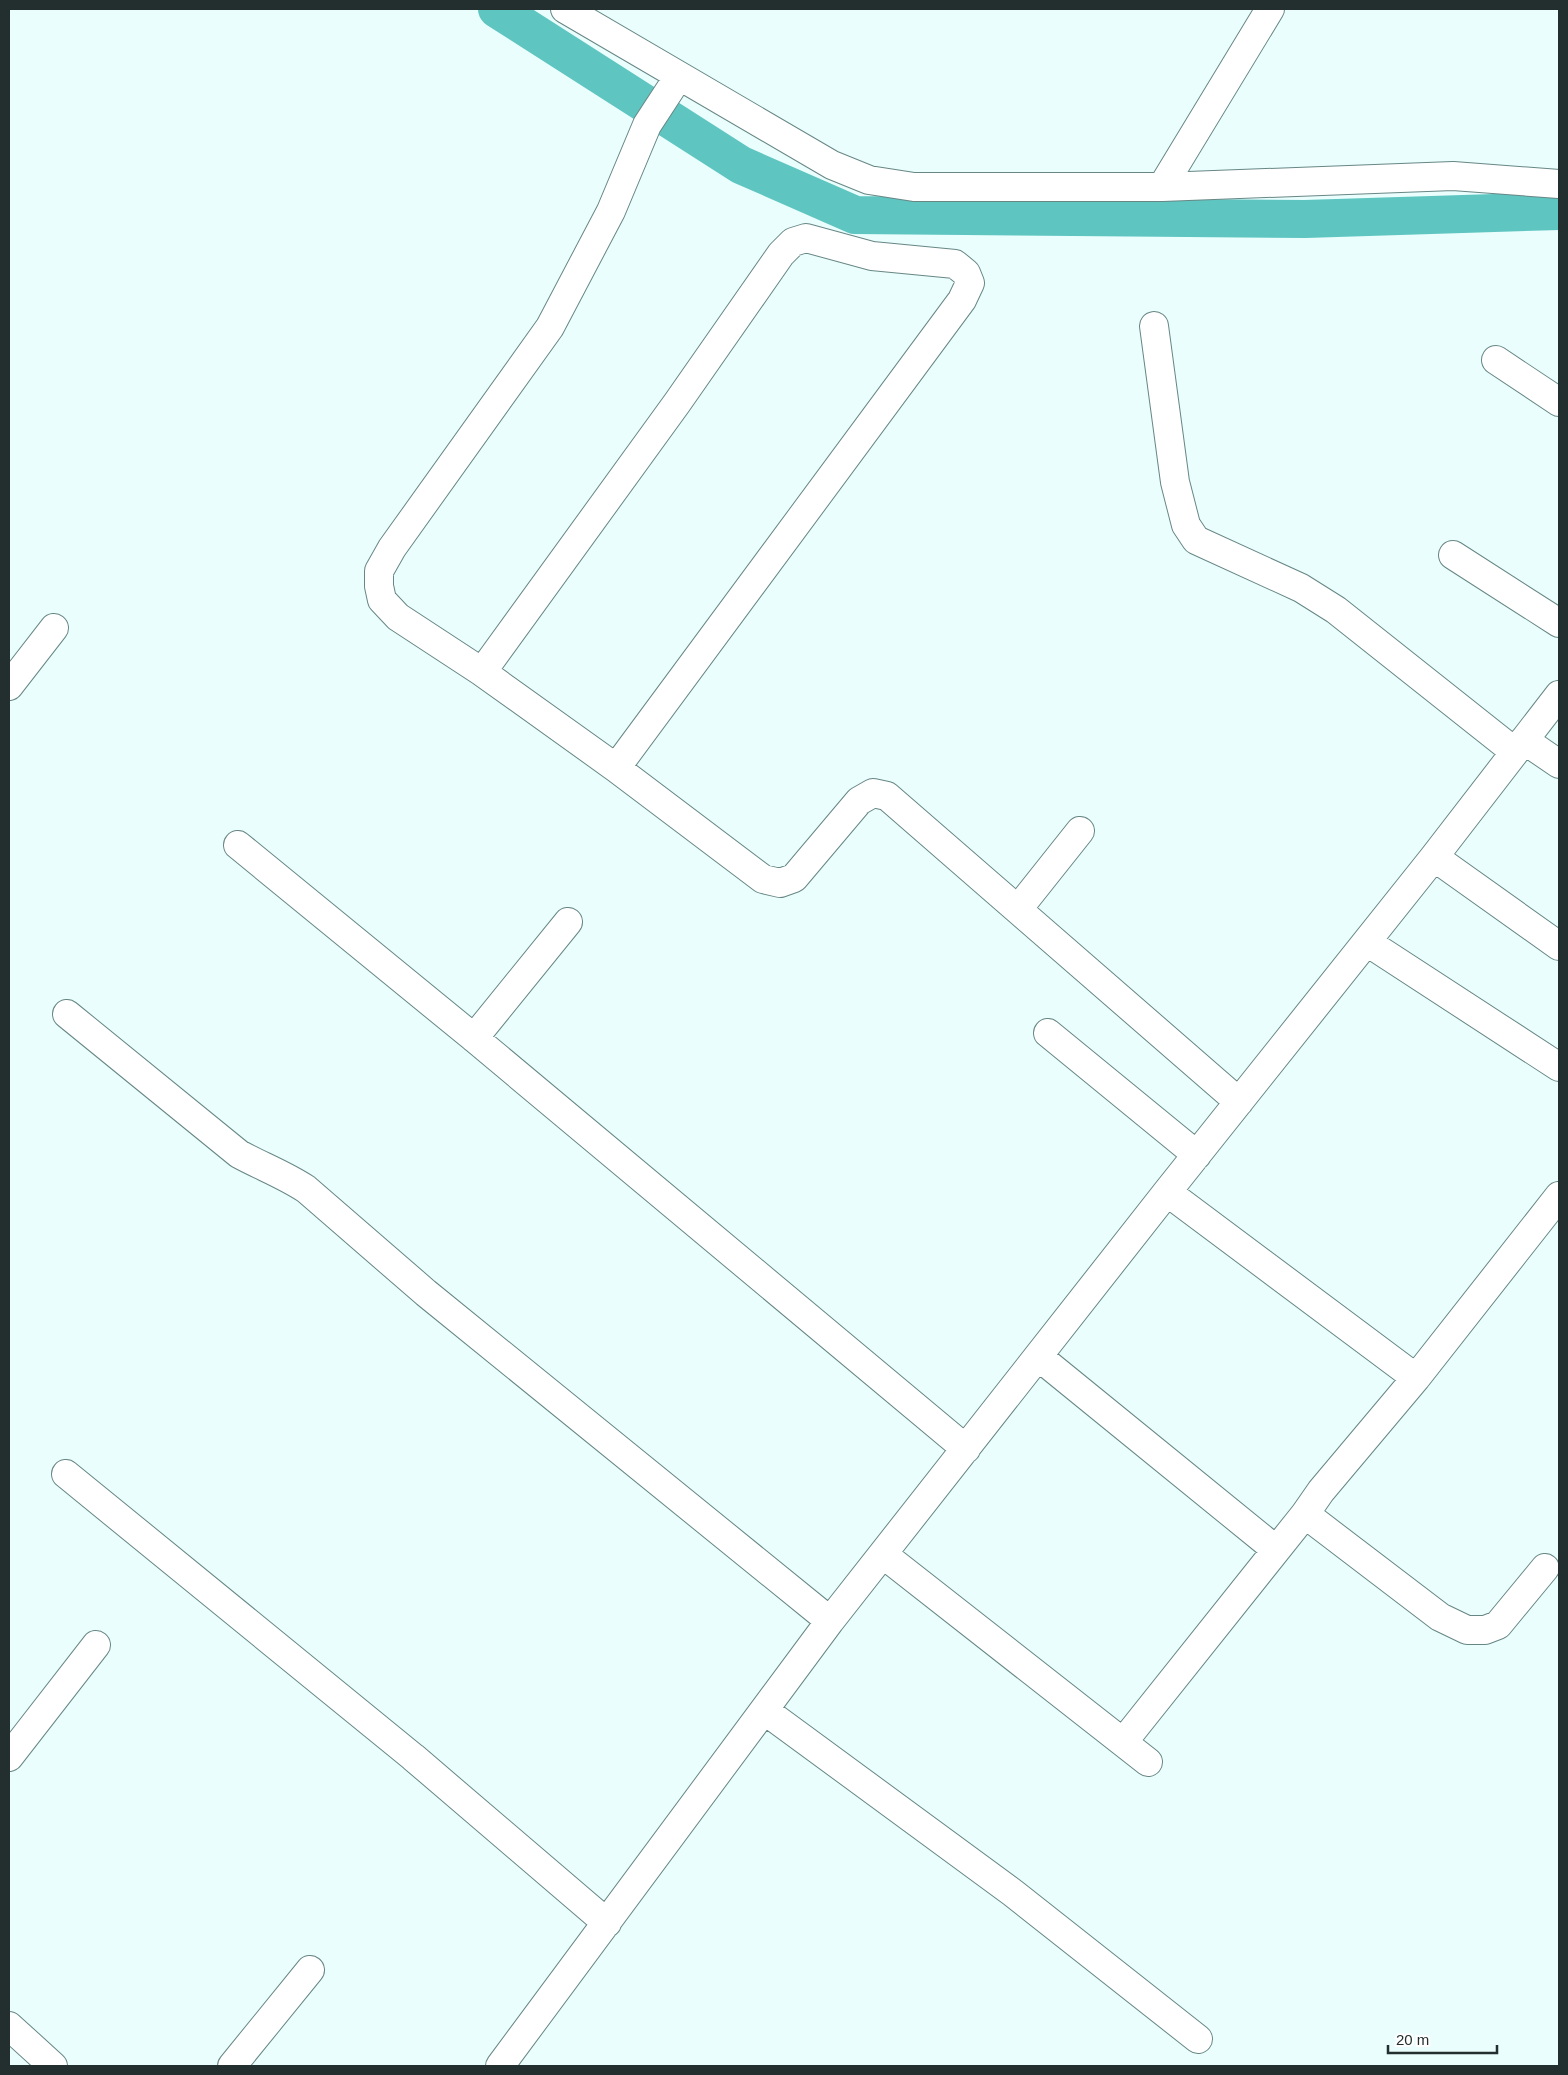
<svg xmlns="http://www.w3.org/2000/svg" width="1568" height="2075" viewBox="0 0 1568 2075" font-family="Helvetica,sans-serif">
  <rect width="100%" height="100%" fill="#e9fefd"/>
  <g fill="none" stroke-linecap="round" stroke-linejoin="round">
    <path stroke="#5ec5c1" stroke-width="38" d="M497,9L741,165L855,215L1305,219L1559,211"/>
    <g stroke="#678785" stroke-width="30">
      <path id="minor" d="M565,9L832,165L869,180L914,187H1162L1453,176L1559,184
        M679,76L647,125L611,211L550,327L392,548L379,571V586L382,600L398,617L482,672L616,768L763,879L780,883L794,878L859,801L873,793L887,796L1239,1102
        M1162,187L1270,9
        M1154,326L1175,482L1186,525L1196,540L1301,588L1336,610L1515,752
        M1496,360L1559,402
        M1453,555L1559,623
        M482,672L677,403L781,254L793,242L806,238L872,256L955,264L966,273L970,283L962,300L616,768
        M9,686L54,628
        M1524,740L1559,764
        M238,845L474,1038L966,1449
        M1434,857L1559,946
        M1018,909L1080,831
        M1367,942L1559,1067
        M67,1014L239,1154C261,1166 285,1175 306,1189L426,1293L830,1621
        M1048,1033L1197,1155
        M474,1038L568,922
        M1167,1192L1416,1378
        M1039,1357L1275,1549
        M66,1474L413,1757L607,1923
        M884,1555L1148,1762
        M1545,1568L1498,1625L1485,1630H1467L1440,1617L1305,1514L1321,1491L1416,1378L1559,1196
        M764,1710L1013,1893L1198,2039
        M1124,1741L1305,1514
        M9,1757L96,1645
        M9,2026L53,2066
        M232,2066L310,1970
        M500,2066L830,1621L1167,1192L1434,857L1559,695"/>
    </g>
    <use href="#minor" stroke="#fff" stroke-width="28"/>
  </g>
  <rect width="1568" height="2075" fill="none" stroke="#222f2e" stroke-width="20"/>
  <path d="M1388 2045v8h109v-8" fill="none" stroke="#222f2e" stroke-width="2.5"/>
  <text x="1396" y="2045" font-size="15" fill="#222f2e" stroke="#ffffff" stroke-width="4" paint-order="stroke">20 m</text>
</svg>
